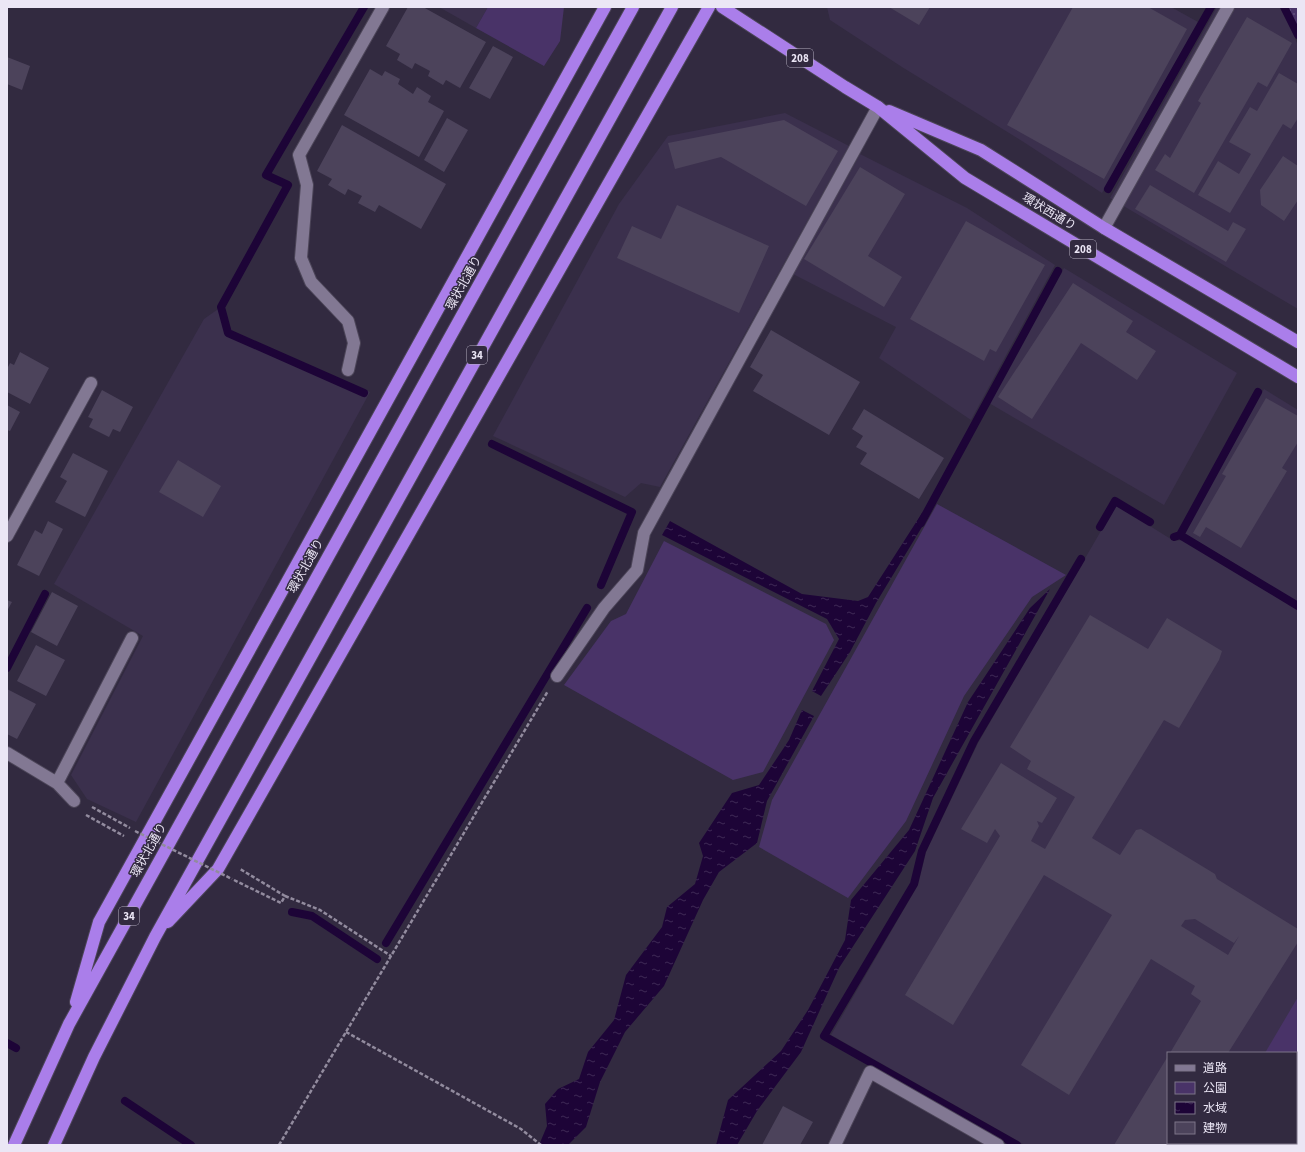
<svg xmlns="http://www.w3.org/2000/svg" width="1305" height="1152" viewBox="0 0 1305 1152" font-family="'Source Sans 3','Noto Sans JP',sans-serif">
  <defs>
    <pattern id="park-dots" width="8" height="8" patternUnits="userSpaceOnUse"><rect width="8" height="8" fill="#493368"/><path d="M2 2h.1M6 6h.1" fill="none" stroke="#63517e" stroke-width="1.8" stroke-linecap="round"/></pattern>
    <pattern id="water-ripples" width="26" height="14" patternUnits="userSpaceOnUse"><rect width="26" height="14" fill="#1d0437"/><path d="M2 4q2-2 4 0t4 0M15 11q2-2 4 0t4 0" fill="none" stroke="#3e2955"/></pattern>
  </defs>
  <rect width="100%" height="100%" fill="#322a40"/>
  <path fill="#3b304d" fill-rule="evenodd" d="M439,7H488L476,28Z
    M827,7H1171L1198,22L1102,193L1022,141L902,67L830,20Z
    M1217,7H1283L1298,46V309L1110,198Z
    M785,113L849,146L660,487L641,483L625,497L493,436L619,204L668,136Z
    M860,154L967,208L1055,265L971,420L879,358L896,327L793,274Z
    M1064,268L1237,373L1164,505L989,403Z
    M221,307L231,334L370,392L136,822L87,799L71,775L143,636L54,584L204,319Z
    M1264,389L1298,410V603L1184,533Z
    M1116,505L1174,541L1183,540L1298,610V1145H1025L831,1035L918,885L926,852L978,743ZM1168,1053H1296V1143H1168Z"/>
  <path fill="#493368" d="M488,7H564L560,41L544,66L476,28Z
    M937,504L1066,575L1032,597L964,696L906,821L848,898L759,847L772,800Z
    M664,541L826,624L834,640L763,772L733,780L564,685L611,621L626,614Z
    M1298,997V1145H1210L1211,1143H1296V1053H1265Z"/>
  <path fill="url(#park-dots)" d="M1286,7H1298V31Z"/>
  <path fill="url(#water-ripples)" d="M922,513L928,517L876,603L850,652L821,696L812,691L839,639L827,619L662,535L670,521L802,594L858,601L868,597Z
    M1050,589L933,798L915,851L839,968L801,1052L757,1111L737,1145H716L728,1100L781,1051L808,1010L845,940L851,900L909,830L968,702L1030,608Z
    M802,710L814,716L767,801L757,843L719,872L703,900L664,986L625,1032L600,1082L586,1127L568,1145H539L547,1126L545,1104L558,1089L579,1079L588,1052L614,1020L626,975L662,927L667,907L695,884L703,856L699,843L732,793L759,785L789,740Z"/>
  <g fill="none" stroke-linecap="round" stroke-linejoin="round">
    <path stroke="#1d0437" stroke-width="8" d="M1284,7L1298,35
      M1108,189L1211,7
      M364,393L228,333L221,307L288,185L266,175L364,7
      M492,444L632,512L601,585
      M921,523L1058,271
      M1100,527L1115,501L1150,522
      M1180,535L1298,606
      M1174,537L1180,535L1258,392
      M7,668L45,594
      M292,912L312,916L377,959
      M386,943L587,608
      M7,1043L16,1048
      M125,1101L191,1145
      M1017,1145L824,1036L914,884L922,851L974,741L1081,559"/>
  </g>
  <path fill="#4c435b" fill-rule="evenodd" d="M408,7H423L486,42L460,88L446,80L443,85L428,76L430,71L415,63L412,69L397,60L400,54L386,46Z
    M889,7H930L919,25Z
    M1073,7H1148L1187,29L1104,179L1007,125Z
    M1247,17L1292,43L1267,87L1258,82L1194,193L1155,170L1165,154L1170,158L1201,103L1198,101Z
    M493,46L513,57L490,99L469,88Z
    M7,57L30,66L22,90L7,84Z
    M370,69L382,76L385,71L400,79L398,84L413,94L417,87L431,96L428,102L444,111L419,157L344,115Z
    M1279,73L1298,84V118L1291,129L1283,124L1230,213L1198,195L1218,161L1239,174L1251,154L1229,142L1250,107L1257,111Z
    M447,118L468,130L444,172L424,160Z
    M784,120L838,151L806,206L721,157L675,169L668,143Z
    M342,125L446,184L421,229L379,205L375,212L358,203L362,196L348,189L345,195L328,185L332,179L317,171Z
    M1283,156L1298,166V200L1284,221L1261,205L1260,190Z
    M860,167L905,194L868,256L902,277L884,307L804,259Z
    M1150,185L1228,231L1233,222L1246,229L1226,262L1135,209Z
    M677,205L769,246L739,313L617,258L632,226L661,239Z
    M966,221L1045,265L996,352L990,349L984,361L910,319Z
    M1073,283L1133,321L1126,332L1156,351L1137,380L1081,343L1032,419L998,397Z
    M771,330L860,382L829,435L753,391L763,375L750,367Z
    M20,352L49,368L30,404L7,392V369L10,363L14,365Z
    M102,390L133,407L120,432L113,429L109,437L89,427L93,419L88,417Z
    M1266,398L1298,416V442L1282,468L1287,471L1241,548L1206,527L1200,537L1193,533L1226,476L1222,474Z
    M7,405L20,412L10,431L7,430Z
    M864,409L944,458L919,499L860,464L867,453L856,447L863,436L852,429Z
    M73,453L108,471L85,517L55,502L67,481L60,477Z
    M178,460L221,486L203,517L159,492Z
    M48,521L63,529L39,576L17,565L35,530L42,534Z
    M52,592L78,606L57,646L31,632Z
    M7,600L12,602L7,611Z
    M1090,615L1148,649L1167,618L1222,651L1219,660L1179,728L1164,720L1092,838L1120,855L1136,830L1141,829L1215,874L1217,879L1298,929V942L1228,1053H1170L1201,1001L1191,994L1195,986L1151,959L1069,1095L1021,1065L1112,915L1044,875L953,1025L905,995L1000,836L995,829L987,843L961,829L1001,763L1057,798L1042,823L1037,821L1039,826L1031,841L1045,849L1075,797L1027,769L1031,761L1010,747ZM1195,919L1234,943L1239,936L1228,955L1181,926L1185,920Z
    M36,645L65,660L46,696L17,681Z
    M7,689L36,704L17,739L7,734Z
    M1168,1056V1143H1174L1172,1145H1114Z
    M783,1106L813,1122L800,1145H762Z"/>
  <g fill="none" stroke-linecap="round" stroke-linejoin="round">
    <g stroke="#4c4558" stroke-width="14">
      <path id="minor" d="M1104,228L1228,7
        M348,370L354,343L348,321L311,282L301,258L307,185L299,155L383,7
        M7,536L91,383
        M557,676L604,608L637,570L644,533L878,107
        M7,753L57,783L132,638
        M57,783L74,801
        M835,1145L870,1072L998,1145"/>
    </g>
    <g stroke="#4c4558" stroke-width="14">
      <path id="highway" d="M722,7L845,87L878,107L965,178L1298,377
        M889,111L981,150L1104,228L1298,342
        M168,922L218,869L709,7
        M76,1002L99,922L605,7
        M14,1145L69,1024L633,7
        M54,1145L94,1057L155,937L672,7"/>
    </g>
    <path stroke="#928b9e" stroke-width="2.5" stroke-dasharray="4 2" stroke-linecap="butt" d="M92,807L130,828
      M86,815L124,836
      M234,880L281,903L285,896L240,869
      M285,896L320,910L391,956
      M346,1032L521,1129L541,1145
      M279,1145L548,691"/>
    <use href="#minor" stroke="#827893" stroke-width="12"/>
    <use href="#highway" stroke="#aa7eea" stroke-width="12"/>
    <path stroke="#928b9e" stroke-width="2.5" stroke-dasharray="4 2" stroke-linecap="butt" d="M135,831L232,879"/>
  </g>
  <g text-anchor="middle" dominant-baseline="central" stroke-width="3" stroke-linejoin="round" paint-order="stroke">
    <g fill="#322a40" stroke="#b4aebf" stroke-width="1">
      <rect x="787" y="49" width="26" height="18" rx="3"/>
      <rect x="1070" y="240" width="26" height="18" rx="3"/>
      <rect x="467" y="346" width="20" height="18" rx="3"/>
      <rect x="119" y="907" width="20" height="18" rx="3"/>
    </g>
    <g font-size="11" font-weight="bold" fill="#ebe6f5">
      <text x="800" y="58">208</text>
      <text x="1083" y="249">208</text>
      <text x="477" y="355">34</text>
      <text x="129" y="916">34</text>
    </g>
    <g font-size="12" fill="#ebe6f5" stroke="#322a40">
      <text transform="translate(1049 212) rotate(31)">環状西通り</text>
      <text transform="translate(464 283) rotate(-61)">環状北通り</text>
      <text transform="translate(306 566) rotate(-61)">環状北通り</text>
      <text transform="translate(149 850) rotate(-61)">環状北通り</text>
    </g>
  </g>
  <rect width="1305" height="1152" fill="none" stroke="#ebe6f5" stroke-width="16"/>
  <rect x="1167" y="1052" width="130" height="92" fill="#322a40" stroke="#7c7588"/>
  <rect x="1175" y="1065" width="20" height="6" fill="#827893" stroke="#7c7588"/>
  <text x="1203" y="1072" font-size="12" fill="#ebe6f5">道路</text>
  <rect x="1175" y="1082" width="20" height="12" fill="#493368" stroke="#7c7588"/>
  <text x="1203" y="1092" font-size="12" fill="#ebe6f5">公園</text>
  <rect x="1175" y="1102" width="20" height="12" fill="url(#water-ripples)" stroke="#7c7588"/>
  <text x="1203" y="1112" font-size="12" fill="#ebe6f5">水域</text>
  <rect x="1175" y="1122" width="20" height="12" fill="#4c435b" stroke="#7c7588"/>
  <text x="1203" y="1132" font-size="12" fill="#ebe6f5">建物</text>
</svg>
